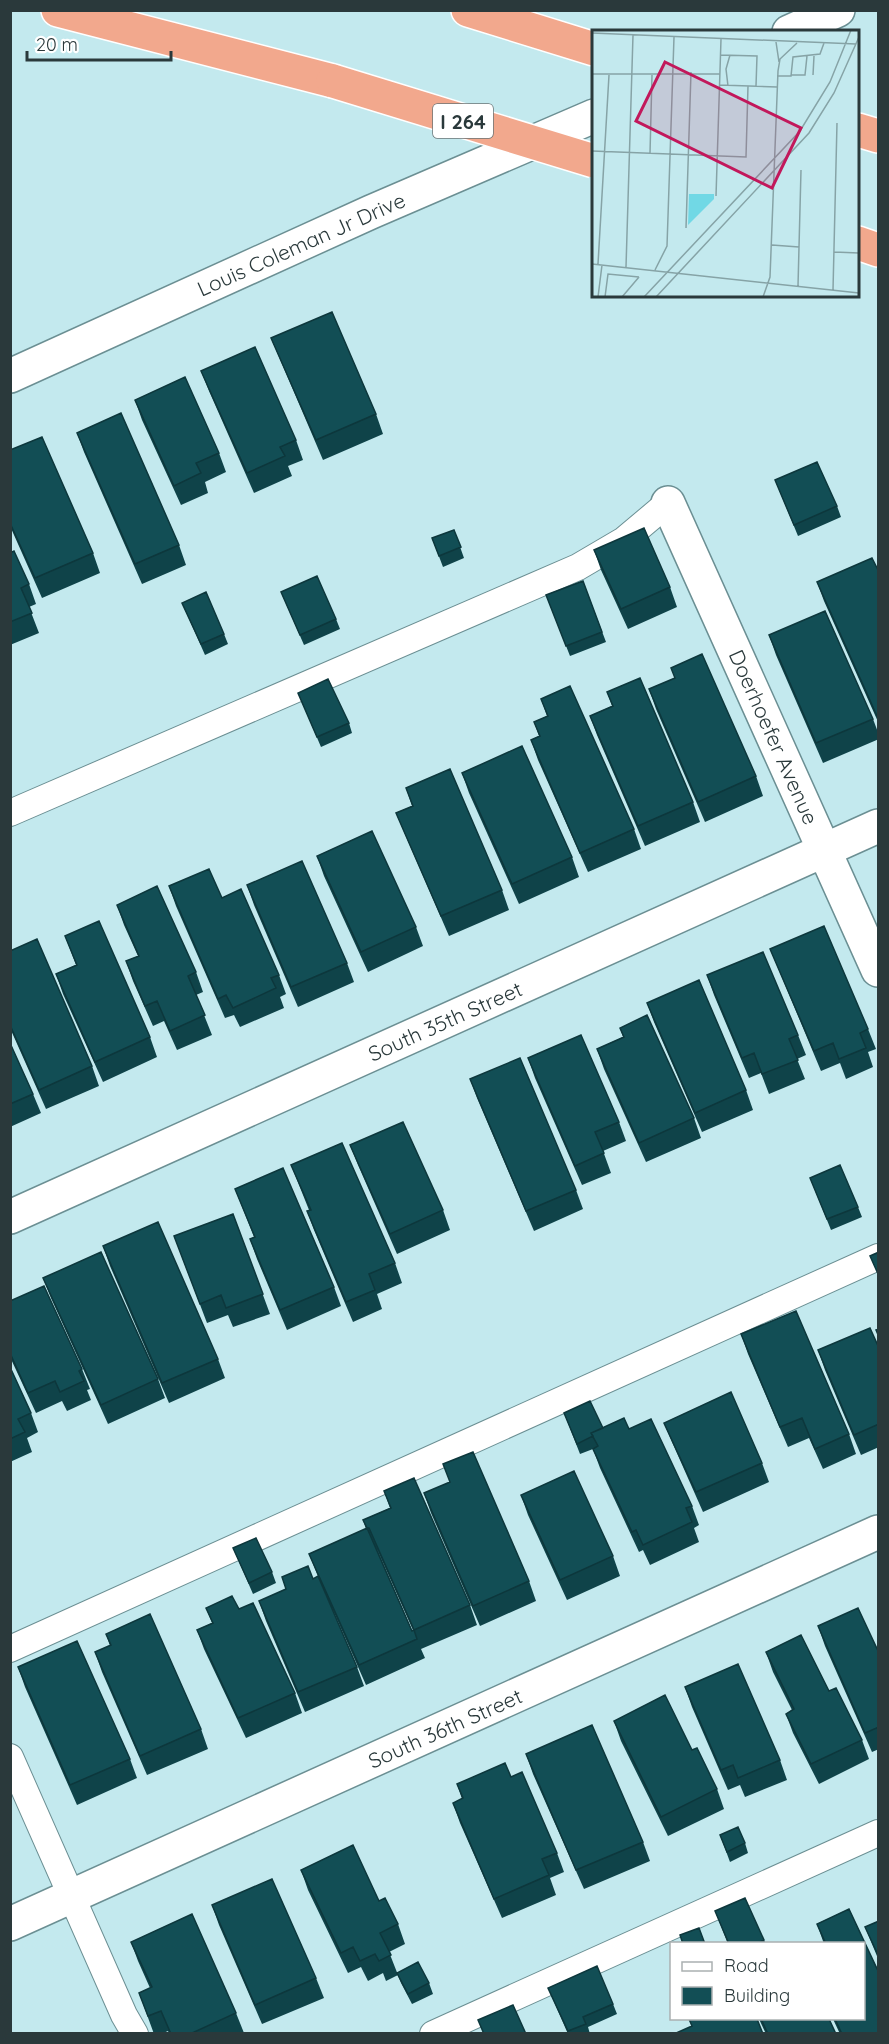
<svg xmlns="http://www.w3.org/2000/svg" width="889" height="2044" viewBox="0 0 889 2044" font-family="Quicksand,sans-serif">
  <rect width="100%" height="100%" fill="#c3e9ee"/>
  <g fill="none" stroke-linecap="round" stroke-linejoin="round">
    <g stroke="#6b8f93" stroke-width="28">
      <path id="lane" d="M10,813L578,567L624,540L668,503
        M10,1649L878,1257
        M10,1757L124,2015L135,2034
        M433,2034L878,1833"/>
    </g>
    <g stroke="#6b8f93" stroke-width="36">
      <path id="street" d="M789,32L838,10
        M10,376L371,212L594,116
        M668,503L878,970
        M10,1217L878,826
        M10,1924L878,1532"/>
    </g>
    <g stroke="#fff" stroke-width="36">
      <path id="highway" d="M58,10L333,81
        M468,10L594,49
        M858,130L878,136
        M858,243L878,250"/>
    </g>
    <use href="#lane" stroke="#fff" stroke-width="26"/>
    <use href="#street" stroke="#fff" stroke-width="33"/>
    <use href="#highway" stroke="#f2a88d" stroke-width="33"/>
    <g stroke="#fff" stroke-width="36" stroke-linecap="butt">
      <path id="highway-bridge" d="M333,81L594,161"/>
    </g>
    <use href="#highway-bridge" stroke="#f2a88d" stroke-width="33"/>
  </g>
  <path fill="#0f4349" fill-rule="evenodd" d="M271,338L376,414L383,434L323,460L279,357Z
    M201,371L296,440L303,460L288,466L292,476L254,493L209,391Z
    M135,400L219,453L226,472L205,482L208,493L181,505L142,420Z
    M77,433L179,545L186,565L142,584L84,452Z
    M10,450L93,553L100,573L42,598L10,526Z
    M775,480L837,506L841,517L798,536Z
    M454,530L464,558L443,567L432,538Z
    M594,550L670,587L677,607L628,629L601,570Z
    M10,553L29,584L36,604L29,607L39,633L10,645Z
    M879,572V724L824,601L817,582Z
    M583,581L606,642L570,656L546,595Z
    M281,592L336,619L340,629L304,645Z
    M182,603L224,634L228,644L205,655Z
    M769,635L873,719L879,735V739L823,763L776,655Z
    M649,689L756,776L763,796L705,822L656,709Z
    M607,692L693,802L700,822L645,846L597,735L590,716L612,706Z
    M298,693L349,723L352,733L321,747Z
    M541,699L634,829L641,849L588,872L538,760L531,740L539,736L534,722L547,716Z
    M462,773L572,857L579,877L519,904L469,793Z
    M406,788L502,890L509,910L449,936L404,832L396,813L412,806Z
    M317,856L416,927L423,946L368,972L324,876Z
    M247,885L347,963L354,982L298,1007L254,905Z
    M169,886L222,898L279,975L286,994L280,997L284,1008L240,1027L234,1015L225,1018L176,906Z
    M117,905L196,972L203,992L196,995L212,1035L177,1050L164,1021L153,1026L133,981L126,961L138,956L124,925Z
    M65,936L150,1037L157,1057L103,1082L63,994L56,974L76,965Z
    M770,949L868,1029L876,1049L868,1052L873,1067L846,1079L840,1063L821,1071L778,968Z
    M10,951L92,1066L99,1086L46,1109L10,1028Z
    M707,975L798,1035L806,1055L797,1059L805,1079L769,1094L761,1073L749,1078L714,995Z
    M647,1003L746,1090L753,1110L702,1132L654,1022Z
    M620,1028L694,1118L701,1138L646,1162L604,1069L597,1049L623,1037Z
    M10,1043L33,1094L41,1113L10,1127Z
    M528,1058L619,1122L626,1141L603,1151L611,1173L582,1185L535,1078Z
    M470,1079L576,1190L583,1209L534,1231L477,1098Z
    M350,1145L443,1210L450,1230L397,1254L358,1165Z
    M291,1165L395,1263L402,1283L377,1294L382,1309L353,1322L314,1230L307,1211L309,1210Z
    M810,1178L858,1207L862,1217L831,1230Z
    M235,1189L334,1287L341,1306L287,1330L257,1259L250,1239L254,1237Z
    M233,1214L270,1314L233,1327L228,1315L207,1323L174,1236Z
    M103,1246L218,1359L225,1378L169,1403L110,1266Z
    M43,1278L158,1379L165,1398L108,1424L51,1298Z
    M10,1301L82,1369L90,1389L87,1390L91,1400L67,1411L62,1401L36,1413L10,1357Z
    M741,1334L849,1434L856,1454L823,1469L809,1438L788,1447L748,1354Z
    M879,1348V1447L861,1455L825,1370L818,1350Z
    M10,1367L31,1413L38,1432L27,1438L32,1452L10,1462Z
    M564,1413L603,1428L629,1429L692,1506L699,1525L694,1528L699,1542L650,1565L643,1550L639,1552L600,1468L593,1449L580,1454Z
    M664,1423L762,1463L769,1482L703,1512L672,1442Z
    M384,1491L470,1605L477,1625L421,1649L425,1658L366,1685L317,1574L309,1554L366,1529L363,1520L390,1508ZM376,1547L413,1630L412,1631Z
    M424,1493L529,1581L536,1601L480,1626L431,1513Z
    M521,1495L613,1556L620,1576L567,1600L528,1515Z
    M233,1548L272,1572L276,1583L253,1594Z
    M282,1577L357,1667L364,1686L305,1712L266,1621L259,1601L286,1589Z
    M206,1608L239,1609L295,1693L302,1713L246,1738L204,1649L197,1630L212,1623Z
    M818,1626L879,1653V1749L872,1752L825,1646Z
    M106,1634L201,1729L208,1749L147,1775L102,1672L95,1652L110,1646Z
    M766,1652L862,1740L869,1759L819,1784L793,1733L786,1714L792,1710L773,1672Z
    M18,1667L130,1759L137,1778L77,1805L25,1687Z
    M685,1687L780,1760L787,1780L745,1797L740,1785L728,1790L692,1707Z
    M614,1721L717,1789L724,1809L668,1836L621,1741Z
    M526,1754L643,1842L650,1861L584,1889L533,1774Z
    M511,1777L557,1853L564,1872L550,1878L556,1895L502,1918L460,1823L453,1803L462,1799L457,1784Z
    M720,1835L745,1843L748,1853L730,1862Z
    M301,1870L379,1901L398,1924L405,1944L389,1952L398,1975L386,1981L383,1973L368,1981L361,1967L348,1973L308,1890Z
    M212,1905L316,1978L324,1998L262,2024L219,1925Z
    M849,1909L879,1973V2034H840L833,2019H864V1944H824L817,1924Z
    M715,1911L764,1940L766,1944H728Z
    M879,1921V1961L865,1927Z
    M131,1942L236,2013L244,2033L169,2034L168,2031L161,2034H154L139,1993L150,1988L138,1961Z
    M397,1973L429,1983L433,1994L412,2004L401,1983Z
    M548,1988L613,2004L617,2014L588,2027L590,2034H568Z
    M759,2019H829L836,2034H766Z"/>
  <path fill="#124e55" stroke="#0d373c" stroke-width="1.5" d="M332,312L376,414L316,440L271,338Z
    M255,347L296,440L280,447L285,456L247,473L201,371Z
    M185,377L219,453L196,463L201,473L174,486L135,400Z
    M121,413L179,545L135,564L77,433Z
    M42,437L93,553L35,578L10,523V450Z
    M817,462L837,506L794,525L775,480Z
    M644,528L670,587L621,609L594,550Z
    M454,530L461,547L439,556L432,538Z
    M14,551L29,584L21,588L32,613L10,622V553Z
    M872,558L879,572V715L877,716L817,582Z
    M317,576L336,619L300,635L281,592Z
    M583,581L602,632L566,646L546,595Z
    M206,592L224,634L201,644L182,603Z
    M825,611L873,719L816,743L769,635Z
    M702,654L756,776L698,802L649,689L675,678L671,668Z
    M640,678L693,802L638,826L590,716L613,706L607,692Z
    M328,679L349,723L317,737L298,693Z
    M570,686L634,829L580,853L531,740L540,736L534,722L548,716L541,699Z
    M522,746L572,857L512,884L462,773Z
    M450,769L502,890L441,916L396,813L413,806L406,788Z
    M372,831L416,927L361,952L317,856Z
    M302,861L347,963L291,987L247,885Z
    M209,869L222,898L241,889L279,975L271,978L276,988L233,1008L226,995L218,999L169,886Z
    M157,886L196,972L188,976L205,1015L170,1031L157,1001L145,1006L126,961L139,956L117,905Z
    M99,921L150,1037L95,1062L56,974L77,965L65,936Z
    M824,926L868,1029L860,1033L866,1048L839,1059L833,1043L814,1051L770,949Z
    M37,939L92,1066L39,1090L10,1025V951Z
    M763,952L798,1035L789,1039L798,1060L762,1074L754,1053L742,1058L707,975Z
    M699,980L746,1090L695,1113L647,1003Z
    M647,1015L694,1118L639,1143L597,1049L624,1037L620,1028Z
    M581,1035L619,1122L595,1132L604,1153L575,1166L528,1058Z
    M10,1043L33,1094L10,1104Z
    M520,1058L576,1190L526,1211L470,1079Z
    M403,1122L443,1210L390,1234L350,1145Z
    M342,1143L395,1263L369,1274L375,1290L346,1302L307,1211L311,1210L291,1165Z
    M840,1165L858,1207L827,1219L810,1178Z
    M283,1168L334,1287L280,1310L250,1239L255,1237L235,1189Z
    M233,1214L263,1294L226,1308L221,1295L200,1304L174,1236Z
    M158,1222L218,1359L162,1383L103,1246Z
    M101,1252L158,1379L101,1405L43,1278Z
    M879,1252V1276L870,1256Z
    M44,1286L82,1369L79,1371L84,1381L60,1392L55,1381L28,1393L10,1353V1301Z
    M796,1311L849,1434L815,1449L802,1418L780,1427L741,1334Z
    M870,1328L879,1348V1424L854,1435L818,1350Z
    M879,1329V1337L876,1330Z
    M10,1367L31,1413L18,1419L25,1432L10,1439Z
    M731,1392L762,1463L696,1492L664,1423Z
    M590,1401L603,1428L591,1433L593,1436L577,1444L564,1413Z
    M624,1418L629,1429L651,1419L692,1506L686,1508L692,1522L643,1545L636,1530L632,1532L593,1449L598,1446L591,1433Z
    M473,1452L529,1581L473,1606L424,1493L450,1482L443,1464Z
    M574,1471L613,1556L560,1580L521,1495Z
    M414,1478L470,1605L414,1630L417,1639L359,1665L309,1554L367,1528L412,1631L414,1630L369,1528H367L363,1520L391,1508L384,1491Z
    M256,1538L272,1572L249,1583L233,1548Z
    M308,1566L313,1579L318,1576L357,1667L298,1692L259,1601L286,1589L282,1577Z
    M232,1596L239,1609L253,1603L295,1693L238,1718L197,1630L213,1623L206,1608Z
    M858,1608L879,1653V1727L865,1733L818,1626Z
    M150,1614L201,1729L140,1756L95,1652L111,1645L106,1634Z
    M801,1635L829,1691L836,1688L862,1740L811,1764L786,1714L794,1709L766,1652Z
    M77,1641L130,1759L70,1785L18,1667Z
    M738,1664L780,1760L738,1778L733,1765L721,1770L685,1687Z
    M665,1695L692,1750L697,1748L717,1789L661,1817L614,1721Z
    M592,1725L643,1842L576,1870L526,1754Z
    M505,1763L511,1777L522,1772L557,1853L542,1859L549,1875L494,1899L453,1803L463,1798L457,1784Z
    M738,1827L745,1843L727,1852L720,1835Z
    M353,1845L379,1901L385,1898L398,1924L380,1933L391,1955L379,1961L375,1954L360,1961L353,1947L341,1953L301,1870Z
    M272,1879L316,1978L255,2005L212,1905Z
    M745,1898L764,1940L756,1944H729L715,1911Z
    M849,1909L879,1973V2034H842L835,2019H864V1944H826L817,1924Z
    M192,1914L236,2013L190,2034H171L161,2011L148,2016L139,1993L152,1987L131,1942Z
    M879,1921V1957L865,1927Z
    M699,1928L705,1944H683L680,1935Z
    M418,1962L429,1983L408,1994L397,1973Z
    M597,1966L613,2004L583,2017L586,2024L568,2031L548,1988Z
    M513,2005L526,2034H484L478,2020Z
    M689,2019H757L763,2034H674L692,2026Z
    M761,2019H829L836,2034H768Z"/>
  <g text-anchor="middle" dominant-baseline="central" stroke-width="6" stroke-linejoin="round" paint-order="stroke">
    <rect fill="#fff" stroke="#6a7476" stroke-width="1.5" x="433" y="104" width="60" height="34" rx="4.5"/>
    <g font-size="20" font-weight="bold" fill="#2a393b">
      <text x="463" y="121">I 264</text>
    </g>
    <g font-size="21" fill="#2a393b" stroke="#fff">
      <text transform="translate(301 244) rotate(-24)">Louis Coleman Jr Drive</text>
      <text transform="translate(774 737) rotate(66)">Doerhoefer Avenue</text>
      <text transform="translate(445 1021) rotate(-24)">South 35th Street</text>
      <text transform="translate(445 1728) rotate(-24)">South 36th Street</text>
    </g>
  </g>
  <g transform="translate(592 30)">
    <rect width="267" height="267" fill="#c3e9ee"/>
    <path d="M97,164H122V169L96,195Z" fill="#71d8e5"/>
    <path fill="none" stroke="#86a3a6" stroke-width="1.5" d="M0,3L264,14M184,12L187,32M129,25L165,26L164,56M0,44H128M199,45H213L215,26M221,45L222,26M185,46H199L201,27L228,24L232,13M128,55L185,57M136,56L134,39L138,25M0,121L154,127L156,56M58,123L60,45M124,166L129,9M94,198L99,42M180,215L207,217M242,222L267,223M0,234L267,263M6,234L17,45M34,237L41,5M63,240L75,216L82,7M206,256L209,140M241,260L245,93M6,267L10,235M13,267L16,244L47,247M30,267L47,247M52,267L208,101L238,52L259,0M64,267L217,103L242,63L267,7M171,267L178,247L186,41L188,29L205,13"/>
    <path fill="#c2185b" fill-opacity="0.15" stroke="#c2185b" stroke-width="3" d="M73,32L209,98L180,158L44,91Z"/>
    <rect width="267" height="267" fill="none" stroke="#2a393b" stroke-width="3"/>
  </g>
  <rect width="889" height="2044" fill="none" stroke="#2a393b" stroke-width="24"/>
  <rect x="670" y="1942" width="195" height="78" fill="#ffffff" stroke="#aab0b1" stroke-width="1.5"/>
  <rect x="682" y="1962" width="30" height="9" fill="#ffffff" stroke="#aab0b1" stroke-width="1.5"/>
  <text x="724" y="1972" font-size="18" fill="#2a393b">Road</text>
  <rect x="682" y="1987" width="30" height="18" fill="#124e55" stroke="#aab0b1" stroke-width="1.5"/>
  <text x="724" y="2002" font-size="18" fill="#2a393b">Building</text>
  <path d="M27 51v9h144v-9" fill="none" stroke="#2a393b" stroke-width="3"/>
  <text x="36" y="51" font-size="18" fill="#2a393b" stroke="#ffffff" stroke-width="4.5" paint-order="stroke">20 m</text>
</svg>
